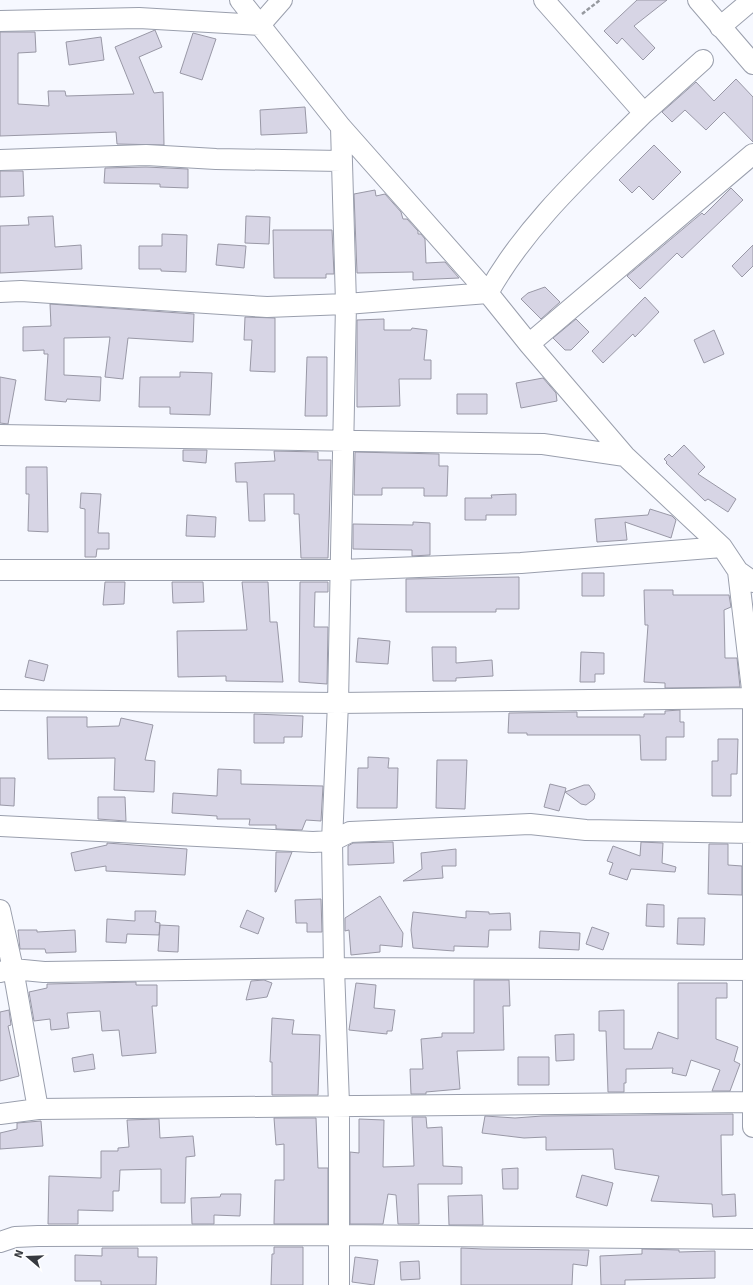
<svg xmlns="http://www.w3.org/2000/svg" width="753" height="1285" viewBox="0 0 753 1285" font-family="Signika,sans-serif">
  <rect width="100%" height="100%" fill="#f6f8ff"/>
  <path fill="#d7d5e5" stroke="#9998a6" d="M637,0H667L634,26L655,48L643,60L622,38L617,44L604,31Z
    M155,30L162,47L139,57L154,93L163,92L164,145L117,144L116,132L0,136V32H35L36,52L18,53V104L49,106L48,91H65L66,96L134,94L115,47Z
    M193,33L216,39L202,80L180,73Z
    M101,37L104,60L69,65L66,42Z
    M736,79L753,97V142L724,112L706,130L685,110L672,122L662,112L696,82L714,101Z
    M305,107L307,133L261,135L260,110Z
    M654,145L681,172L653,200L639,186L632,193L619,180Z
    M146,167L188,169V188L160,187V184L104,183L105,168Z
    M0,171H23L24,196L0,197Z
    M731,188L743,200L682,258L677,253L640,289L627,276L702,213L704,215Z
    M375,190L376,196L385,194L401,212L403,219H407L418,231V234H421L425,239L426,263L445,262L459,278L413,280V272L357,273L354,194Z
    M53,216L55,247L81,245L82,269L0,273V226L29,225L28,217Z
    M246,216L270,217L269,244L245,243Z
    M273,230H332L334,274H326V278H274Z
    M162,234L187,235L186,272L161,271V269H139V246H162Z
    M218,244L246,246L244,268L216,265Z
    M753,245V266L742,277L732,266Z
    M545,287L560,302L541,319L521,299L528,293Z
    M645,297L659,312L635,337L633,334L603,363L592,351Z
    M50,304L194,314L193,342L128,338L123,379L105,377L110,337L64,338V375L101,377L100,401L67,399L66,402L45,400L48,354H44V350L23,351V327L51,326Z
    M245,317L275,318V372L250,371L252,340H244Z
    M384,319V330H411L412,328L427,330L424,360H431V379H399L400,406L357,407V320Z
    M576,319L589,332L571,350H565L553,338Z
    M714,330L724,354L704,363L694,340Z
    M307,357H327V416H305Z
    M180,372L212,373L210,415L170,414V407H139L140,377H180Z
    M0,377L16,380L8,424L0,423Z
    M543,378L556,393L557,401L521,408L516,383Z
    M457,394H487V414H457Z
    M684,445L705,467L698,474L736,499L728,512L708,499L705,501L666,463L667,462L664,459L669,454L672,457Z
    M183,450H207L206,463L183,461Z
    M274,451L318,452V460H331L328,558H301L299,514H294V494H264L265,521H249L247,482H236L235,463L275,461Z
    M355,452L439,454V466H448L447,496H424V488H382V495H354Z
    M26,467H47L48,532L28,531L29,494H26Z
    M81,493L101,494L98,533H109V549H97L96,557H85V509L80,508Z
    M516,494V515H486V520H465V498H492L491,495Z
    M650,509L672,516L676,520L671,538L625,522L627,540L597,542L595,519L648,515Z
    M187,515L216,517L215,537L186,536Z
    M413,522L430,523V555L412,556V550L353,549V524L413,525Z
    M582,573H604V596H582Z
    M519,577V609H496V612H406V579Z
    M105,582H125L124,604L103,605Z
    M172,582H203L204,602L173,603Z
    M242,582H268L270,622H277L283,682L226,681V676L178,677L177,631L247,630Z
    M300,582H328V592H315L314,627H328L327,684L299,682Z
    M644,590H673V595H729L731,607L724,610L725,658H737L740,687L665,688V683L644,682L648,625H645Z
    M358,638L390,641L388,664L356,662Z
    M432,647H456V663L492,660L493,676L456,678V681H433Z
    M581,652L604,653V674H595V682H580Z
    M29,660L48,665L44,681L25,677Z
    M680,710V722H684V737H666V760H641L640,735H527V733H508L509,713L577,712V717H644V714H665V711Z
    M254,714L303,716L302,737H284V743H254Z
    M47,717H87V727L119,726L121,718L153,725L145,760L155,761L154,792L114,790L115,758L48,759Z
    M718,739H738L737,774H731V796H712V761H718Z
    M368,757L389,758L388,768H398L397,808H357L358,768H368Z
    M437,760H467L465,809L436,808Z
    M218,769L241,770V784L323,786L321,821L306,820L302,830L276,829V825H249L250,819H217V816L172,813L173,793L217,796Z
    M0,778H15L14,806L0,805Z
    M550,784L566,788L565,792L584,785H589L595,794L594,799L586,805L581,804L565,792L559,811L544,807Z
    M98,797H125L126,821L98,819Z
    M393,842L394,863L348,865V846L353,843Z
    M641,842L663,843L662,863L676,867L675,872L631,869L627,880L609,874L613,863L607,861L613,846L640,856Z
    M107,843L187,849L185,875L106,871V866L75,871L71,853L107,845Z
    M709,844H728V865L742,866V895L708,894Z
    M456,849V866H442L443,878L403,881L422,869L421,853Z
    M276,852H292L276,892H275Z
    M380,896L403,933L402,947L380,945V952L351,955L349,930L345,931V918Z
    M321,899L322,932H307V923H296L295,900Z
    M647,904L664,905V927L646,926Z
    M247,910L264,918L258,934L240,927Z
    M135,911H156L155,922L160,923L159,935L127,934L126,943L106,942L107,919L135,921Z
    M466,911L489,912V914L510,913L511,930H489L488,947L454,946V951L413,948L411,930L413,912L466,918Z
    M678,918H705L704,945L677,944Z
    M160,925L179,926L178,952L158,951Z
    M592,927L609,933L603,950L586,944Z
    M18,930H37V932L75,930L76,952L46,953L45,949H20Z
    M540,931L580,933L579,950L539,948Z
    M264,980L272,983L267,997L246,1000L251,981Z
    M474,980H509L510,1006H503L504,1050L457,1051L460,1089L426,1092V1094H411L410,1069H423L421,1039L442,1037V1033H474Z
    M136,982V985H157V1006H152L156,1053L122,1056L119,1030L102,1031L100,1011L67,1013L69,1028L51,1030L50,1019L34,1021L29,992L47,988V984Z
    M356,983L376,985L374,1008L395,1010L392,1031H387V1034L349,1030Z
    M678,983H727V998H716V1039L738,1047L734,1061L740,1064L730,1091H712L720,1070L691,1060L686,1076L672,1073L673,1068L626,1069V1083H624V1092H608L606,1031H599V1011L624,1010V1049H652L658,1032L678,1039Z
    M9,1010L11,1025L8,1026L19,1076L0,1081V1012Z
    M272,1018L294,1020L292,1034L320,1035L318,1095H272V1062H270Z
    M574,1034V1060L556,1061L555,1035Z
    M93,1054L95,1069L74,1072L72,1058Z
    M518,1057H549V1085H518Z
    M733,1114V1135H721L722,1195L735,1194L736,1216L713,1217L712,1204L651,1201L659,1176L615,1169L613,1149L546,1150V1137L524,1138L482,1133L485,1116L515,1118L542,1116Z
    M412,1117H426L427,1128L442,1127L443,1166L462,1167V1184H418L419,1224H398L396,1195L388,1194L383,1224H350V1152L359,1153V1119L384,1120L383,1167L414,1166Z
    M274,1118H316L318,1168H328V1224H274L275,1180H284V1144L276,1145Z
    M159,1119L160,1138L193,1136L195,1156L186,1157L185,1203H161V1169L120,1170L119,1191H113V1211L78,1210V1224H48L49,1176L101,1178V1151H118V1148L129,1147L127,1120Z
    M41,1121L43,1146L0,1149V1133L17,1129V1123Z
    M518,1168V1189H503L502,1169Z
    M582,1175L613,1183L607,1206L576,1197Z
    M221,1194H241L240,1216L214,1215V1224H192L191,1198L220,1197Z
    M482,1195L483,1225H449L448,1196Z
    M274,1247H303V1285H271L272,1254H274Z
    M102,1248H138V1257H157L156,1285H101V1281H75V1255L102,1256Z
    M461,1248L483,1249L589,1250L587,1266L573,1264L572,1285H461Z
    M642,1249L679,1250V1252L715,1251V1278L625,1280V1285H601L600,1256L642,1254Z
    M355,1257L378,1260L374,1285L352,1282Z
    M419,1261L420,1279L401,1280L400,1262Z"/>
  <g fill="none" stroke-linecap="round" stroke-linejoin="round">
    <g stroke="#9a9fad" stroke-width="22">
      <path id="minor" d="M240,0L341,127L488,293L529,344L625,456L722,547L738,571L753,582
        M698,0L753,64
        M0,21L139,18L260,25L282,0
        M720,27L752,0
        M644,113L703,60
        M0,160L146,155L216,159L341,161
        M0,292L21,291L267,307L346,304L488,293C527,223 588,169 644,113L544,0
        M529,344L753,154
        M0,435L543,444L625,456
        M0,570H341L521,563L722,547
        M738,571L753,698
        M0,700L338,703L753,698
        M753,706V1127
        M0,826L313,842L332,841L350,832L530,824L586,830L753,833
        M0,910L13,969L38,1109
        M0,972L13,969L44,972L334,968L753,970
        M0,1114L38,1109L753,1102
        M0,1242L15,1237L38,1236L339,1235L753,1239
        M339,1285V1104L334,968L332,841L338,703L346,304L341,127"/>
    </g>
    <path stroke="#96999f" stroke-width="2.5" stroke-dasharray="4 2" stroke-linecap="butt" d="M582,14L600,0"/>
    <use href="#minor" stroke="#fff" stroke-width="20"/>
  </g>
  <g transform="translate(28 1257) rotate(289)" stroke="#ffffff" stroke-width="3" paint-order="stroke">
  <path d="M0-3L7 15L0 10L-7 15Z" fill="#373a40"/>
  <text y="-6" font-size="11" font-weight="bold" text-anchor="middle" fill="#373a40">N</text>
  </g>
</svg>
